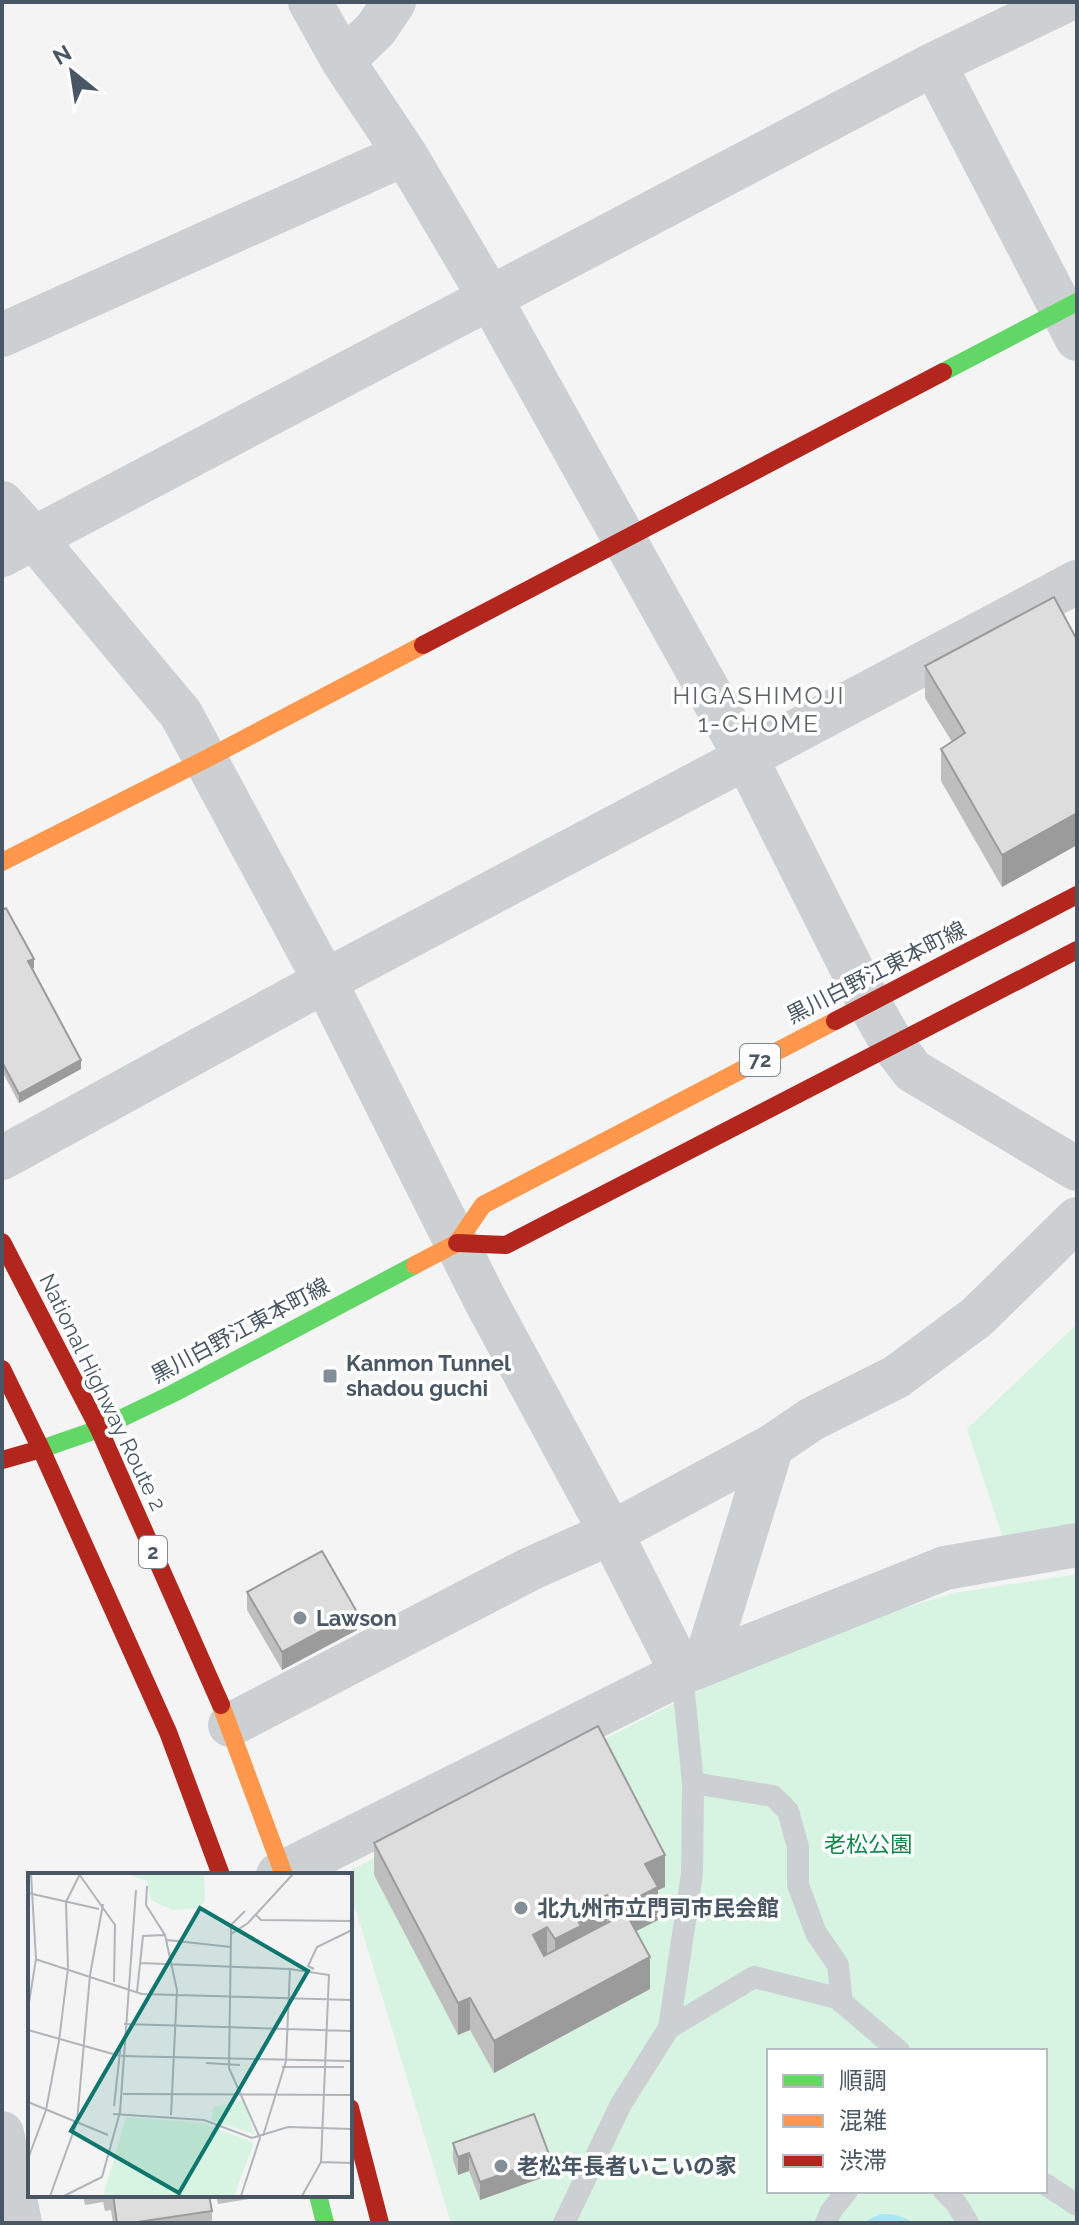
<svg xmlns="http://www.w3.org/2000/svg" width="1079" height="2225" viewBox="0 0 1079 2225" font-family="Raleway,'Noto Sans JP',sans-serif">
  <rect width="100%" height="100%" fill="#f4f4f4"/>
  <path fill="#d7f4e2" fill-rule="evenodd" d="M1077,1324V1527L1003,1538L967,1429Z
    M1077,1574V2223H451L350,1891V1879L353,1869L704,1688L862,1621L954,1593ZM769,2051H1045V2191H769Z"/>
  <path fill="#a9e6f5" d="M880,2214C893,2214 902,2215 913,2223H862Z"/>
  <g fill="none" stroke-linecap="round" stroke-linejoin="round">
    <path stroke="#cdd0d3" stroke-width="22" d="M693,1783L773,1796L788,1811L798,1847V1885L816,1933L838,1965L842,2003
      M669,2028L754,1977L837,1998L899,2051
      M1045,2184L1077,2205
      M944,2191L956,2203L968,2223
      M564,2223L621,2104L669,2028L692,1874L693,1783L682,1673
      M826,2223L831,2211L847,2191"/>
    <path stroke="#cdd0d3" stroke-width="44" d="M310,2L343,61
      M394,2L376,29L343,61L405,154L490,298L746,758L869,1003L893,1045L913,1071L1077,1169
      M934,64L1077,339
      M2,335L405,154
      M2,503L34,538L181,714L325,981L484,1298L611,1533L682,1673
      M2,555L934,64L1063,2
      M2,1158L325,981L1077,582
      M705,1664L772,1446
      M230,1725L530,1569L611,1533L772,1446L812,1419L896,1377L977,1317L1077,1219
      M278,1875L682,1673L945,1568L1077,1545
      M2,2133L20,2223"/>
    <path stroke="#63d668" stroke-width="18" d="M943,372L1077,302
      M41,1449L99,1429L172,1394L415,1265
      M318,2195L325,2223"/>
    <path stroke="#ff974d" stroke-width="18" d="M2,862L206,759L423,645
      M415,1265L457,1243L483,1205L835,1021
      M221,1705L284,1875"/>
    <path stroke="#b3261e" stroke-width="18" d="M423,645L943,372
      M835,1021L1077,895
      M2,1242L99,1429L221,1705
      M457,1243L506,1245L1077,950
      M2,1369L41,1449L168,1732L221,1875
      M2,1460L41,1449
      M350,2108L380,2223"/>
  </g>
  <path fill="#bebebf" d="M1077,640V845L1002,887L941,781V749L952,742L925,698V666Z
    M2,910L34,968L32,969L81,1069L19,1103L2,1071Z
    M247,1592L357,1630L282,1670L247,1610Z
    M374,1843L665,1887L658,1890V1920L636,1931L650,1989L494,2073L470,2030L458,2035L374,1875Z
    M453,2143L550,2175L480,2200L469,2171L458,2175L453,2160Z
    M39,2195H69L67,2197H39Z
    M83,2195H209L212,2211V2223H113L111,2210L105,2211L103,2202L85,2205Z
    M216,2195H249V2199L218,2204Z"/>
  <path fill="#9b9b9b" d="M1077,813V845L1002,887V855Z
    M34,959V968L28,970V961Z
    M81,1060V1069L19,1103V1094Z
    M357,1612V1630L282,1670V1652Z
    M665,1855V1887L658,1890V1920L615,1942V1909L645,1864Z
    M607,1895V1927L555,1972V1939L573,1912Z
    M547,1927V1959L533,1967V1935Z
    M650,1957V1989L494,2073V2041Z
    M470,1998V2030L458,2035V2003Z
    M469,2153V2171L458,2175V2157Z
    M550,2157V2175L480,2200V2182Z"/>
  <path fill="#ddddde" stroke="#9b9b9b" stroke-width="2" d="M1054,597L1077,640V813L1002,855L941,749L965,733L925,666Z
    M6,908L34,959L28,961L81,1060L19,1094L2,1062V910Z
    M322,1551L357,1612L282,1652L247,1592Z
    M598,1726L665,1855L645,1864L658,1887L615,1909L607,1895L573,1912L581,1926L555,1939L547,1927L533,1935L544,1956L626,1913L650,1957L494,2041L470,1998L458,2003L374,1843Z
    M534,2114L550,2157L480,2182L469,2153L458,2157L453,2143Z
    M113,2195H209L212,2211L131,2223H117Z"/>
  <g fill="#848e96" stroke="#fff" stroke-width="3">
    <rect x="322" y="1368" width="16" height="16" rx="4"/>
    <circle cx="300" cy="1618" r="8"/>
    <circle cx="521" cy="1908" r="8"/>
    <circle cx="501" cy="2166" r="8"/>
  </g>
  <g text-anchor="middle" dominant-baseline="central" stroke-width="7" stroke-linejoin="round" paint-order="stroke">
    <g fill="#fff" stroke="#7f8992" stroke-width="2">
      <rect x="740" y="1044" width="40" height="32" rx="6"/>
      <rect x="139" y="1536" width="28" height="32" rx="6"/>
    </g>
    <g font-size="20" font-weight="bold" fill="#485763">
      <text x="760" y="1060">72</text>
      <text x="153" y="1552">2</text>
    </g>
    <g font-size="22" fill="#485763" stroke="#fff">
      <text transform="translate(876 972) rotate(-27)">黒川白野江東本町線</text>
      <text transform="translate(240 1330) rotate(-28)">黒川白野江東本町線</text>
      <text transform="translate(103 1392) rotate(64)">National Highway Route 2</text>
    </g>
    <g font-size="22" font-weight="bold" fill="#485763" stroke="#fff" text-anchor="start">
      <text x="346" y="1363">Kanmon Tunnel<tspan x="346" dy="25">shadou guchi</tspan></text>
      <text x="316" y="1618">Lawson</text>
      <text x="537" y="1908">北九州市立門司市民会館</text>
      <text x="517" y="2166">老松年長者いこいの家</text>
    </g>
    <g font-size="22" fill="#0f884a" stroke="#fff">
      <text x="868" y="1844">老松公園</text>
    </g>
    <g font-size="24" letter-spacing="2" fill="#5e6369" stroke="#fff">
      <text x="759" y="695">HIGASHIMOJI<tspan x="759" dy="28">1-CHOME</tspan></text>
    </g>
  </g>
  <g transform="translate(28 1873)">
    <rect width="324" height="324" fill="#f4f4f4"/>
    <path d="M99,1H176L177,27L172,35L144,37L123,27L119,8ZM216,227L226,261L183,247L186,234ZM98,244L175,250L226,270L206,323H75Z" fill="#d7f4e2"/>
    <path fill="none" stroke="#afb5ba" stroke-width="2" d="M51,1L87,52L86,109M119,13L118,32L137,62L149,117L143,242M0,20L71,36M228,42L233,47L324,48M0,47V97M203,61V52L217,38M139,67L203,74M7,86L114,121L324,127M113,90L262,96L301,102L293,289L274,323M286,96L280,93L289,74L324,57M109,119L115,63L137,62M0,136L8,86L3,1M96,151L324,158M0,157L92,183M93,183L324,188M178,190L212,192M254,194H316M95,221L324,222M0,229L80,262M86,233L93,170M85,241L176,247L224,265L260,254L324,256M235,263L258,188L262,96M0,286L18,237L31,168L40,95L38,29L52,1M293,289L324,290M22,323L49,249L62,102L75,31M36,323L74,304L92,239L108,17M213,323L232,265L201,195L203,61L220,50L265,1"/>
    <path fill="#0f766e" fill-opacity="0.15" stroke="#0f766e" stroke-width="4" d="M172,35L280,98L151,320L43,258Z"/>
    <rect width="324" height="324" fill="none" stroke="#485763" stroke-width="4"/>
  </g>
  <rect width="1079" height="2225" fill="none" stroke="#485763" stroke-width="8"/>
  <rect x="767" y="2049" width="280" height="144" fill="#ffffff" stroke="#b6bcc1" stroke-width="2"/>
  <rect x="783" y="2075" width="40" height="12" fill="#63d668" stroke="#b6bcc1" stroke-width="2"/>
  <text x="839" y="2089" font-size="24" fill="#485763">順調</text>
  <rect x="783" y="2115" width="40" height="12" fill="#ff974d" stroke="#b6bcc1" stroke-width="2"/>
  <text x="839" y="2129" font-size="24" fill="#485763">混雑</text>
  <rect x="783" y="2155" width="40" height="12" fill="#b3261e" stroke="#b6bcc1" stroke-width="2"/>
  <text x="839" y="2169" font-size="24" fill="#485763">渋滞</text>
  <g transform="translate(72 72) rotate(330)" stroke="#ffffff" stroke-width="6" paint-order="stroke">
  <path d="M0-6L14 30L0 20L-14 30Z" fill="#485763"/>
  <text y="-12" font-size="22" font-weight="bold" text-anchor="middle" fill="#485763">N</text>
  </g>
</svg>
